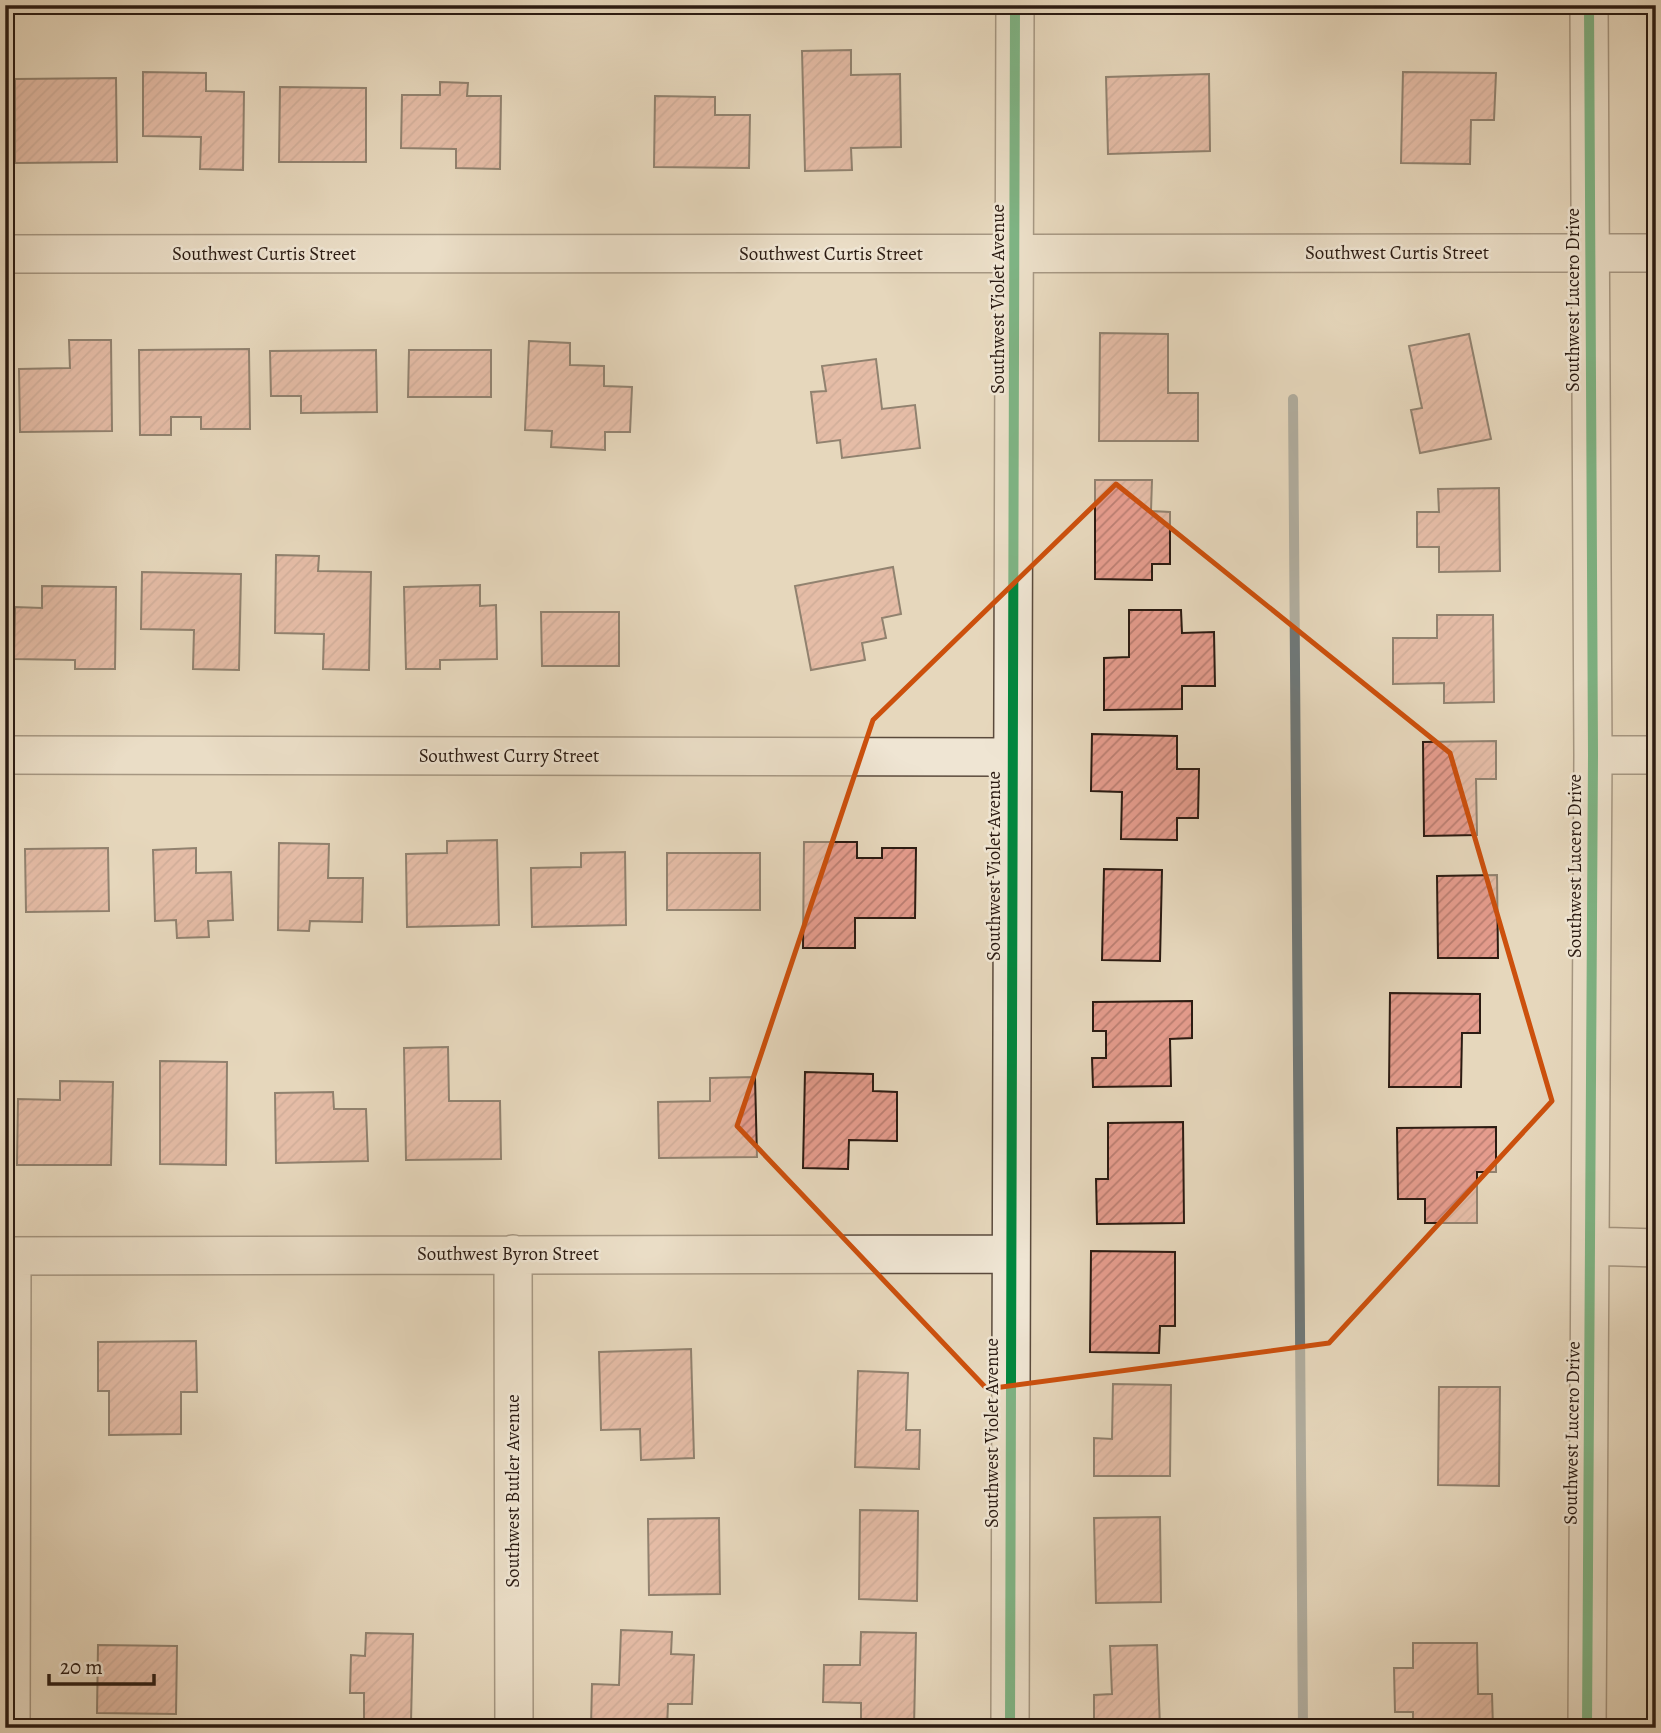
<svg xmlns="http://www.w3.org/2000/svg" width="1661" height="1733" viewBox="0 0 1661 1733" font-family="Alegreya,serif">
  <defs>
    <pattern id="building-hatch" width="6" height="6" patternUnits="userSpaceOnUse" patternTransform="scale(1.75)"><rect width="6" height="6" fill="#e59c8d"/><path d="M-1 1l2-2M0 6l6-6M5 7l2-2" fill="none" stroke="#ba7e72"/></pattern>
  </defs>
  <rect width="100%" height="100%" fill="#e6d7bc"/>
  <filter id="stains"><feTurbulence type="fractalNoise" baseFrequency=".00286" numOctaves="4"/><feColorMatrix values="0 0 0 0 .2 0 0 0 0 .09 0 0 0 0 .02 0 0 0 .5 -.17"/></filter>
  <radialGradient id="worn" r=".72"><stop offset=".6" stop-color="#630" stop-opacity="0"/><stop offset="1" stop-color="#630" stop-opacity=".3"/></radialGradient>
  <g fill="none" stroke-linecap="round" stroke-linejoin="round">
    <path stroke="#6f7878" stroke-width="10" d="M1293,399L1303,1728"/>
  </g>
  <path fill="url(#building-hatch)" stroke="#2b1b12" stroke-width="2" d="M851,50V75L900,74L901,147L851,148L852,170L805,171L802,51Z
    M143,72L206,73V91L244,92L243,170L200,169L201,137L143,136Z
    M1403,72L1496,73L1494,120H1471L1470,164L1401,163Z
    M1209,74L1210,151L1108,154L1106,77Z
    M116,78L117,162L15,163V79Z
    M440,82L468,83L467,96H501L500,169L456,168V149L401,148L402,95H440Z
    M280,87L366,88V162H279Z
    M655,96L715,97V115H750L749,168L654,167Z
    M1100,333L1168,334V393H1198V441H1099Z
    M1469,334L1491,439L1420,453L1411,410L1422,408L1409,346Z
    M69,340H111L112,431L20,432L19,369L70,368Z
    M529,341L570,343V365L604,366V386L632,387L630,432H605V450L551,447L552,431L525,430Z
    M249,349L250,429H201V417H171V435H140L139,350Z
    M376,350L377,412L301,413V396H271L270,351Z
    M409,350H491V397H408Z
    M876,359L882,409L915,405L920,448L842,458L840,440L817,443L811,392L826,391L822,366Z
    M1095,480H1152L1151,511L1170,512V564H1152V580L1095,579Z
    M1499,488L1500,571L1439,572V547H1417V512H1439L1438,489Z
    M276,555L319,556L318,571L371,572L369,670L323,669L324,634L275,633Z
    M893,567L901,614L882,618L886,638L862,643L865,660L811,670L795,586Z
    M142,572L241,574L239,670L193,669L194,630L141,629Z
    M480,585V606L496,605L497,659L440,660V669H406L404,587Z
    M42,586L116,587L115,669H75V660L14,659L15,607L42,608Z
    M1129,610H1181L1182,633L1214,632L1215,686H1182V709L1104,710V658L1129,657Z
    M541,612H619V666H542Z
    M1437,615H1493L1494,702L1444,703V683L1393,684V638H1437Z
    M1092,734L1177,736V769H1199L1198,818H1177V840L1121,839L1122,792L1091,791Z
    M1496,741V779H1476L1477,835L1424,836L1423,742Z
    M497,840L499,925L407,927L406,854L447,853V841Z
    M804,842H857V858H882V848H916L915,918H855V948H803Z
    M279,843L329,844L328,878H363L362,922L310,921L309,931L278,930Z
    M1652,845H1656V904L1654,905Z
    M108,848L109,911L26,912L25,849Z
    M196,848V873L231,872L233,920L208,921L209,937L177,938L176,920L155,921L153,850Z
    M625,852L626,925L532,927L531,868L581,867V853Z
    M667,853H760V910H667Z
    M1104,869L1162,870L1160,961L1102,960Z
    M1497,875L1498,958H1438L1437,876Z
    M1390,993L1480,994V1033H1462L1461,1087H1389Z
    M1192,1001V1038L1170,1039L1171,1086L1093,1087L1092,1058H1106V1031H1093V1002Z
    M448,1047L449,1101H500L501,1159L406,1160L404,1048Z
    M160,1061L227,1062L226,1165L160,1164Z
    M805,1072L873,1074V1091L897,1092V1141L849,1140L848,1169L803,1168Z
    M755,1077L757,1157L659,1158L658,1102L710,1101V1078Z
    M60,1081L113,1082L111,1165H17L18,1099L60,1100Z
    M333,1092L334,1109H366L368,1161L276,1163L275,1093Z
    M1183,1122L1184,1223L1097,1224L1096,1179H1108V1123Z
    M1496,1127V1172H1477V1223H1425V1199H1398L1397,1128Z
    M1091,1251L1175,1252V1326H1160L1159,1353L1090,1352Z
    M196,1341L197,1392H181V1434L109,1435V1391H98V1342Z
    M691,1349L694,1458L641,1460L640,1429L601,1430L599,1352Z
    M858,1371L908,1373L906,1430H920L919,1469L855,1467Z
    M1113,1384L1171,1385L1170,1476H1094V1438L1112,1439Z
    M1439,1387H1500L1499,1486L1438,1485Z
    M860,1510L918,1511L917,1601L859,1599Z
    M1160,1517L1161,1602L1096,1603L1094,1518Z
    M719,1518L720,1594L649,1595L648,1519Z
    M621,1630L672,1632L671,1654L694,1655L692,1704H668L667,1728L591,1727L592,1684L619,1685Z
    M861,1632L916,1633L914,1727L861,1726V1703L823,1702L824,1665H860Z
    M366,1633L413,1634L411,1722L364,1721V1693H350L351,1655L365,1656Z
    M1413,1643H1477L1478,1694H1492L1493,1728H1413V1712H1395L1394,1668H1413Z
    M98,1645L177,1646L176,1714L97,1713Z
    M1157,1645L1160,1728H1094V1695L1112,1694L1110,1646Z"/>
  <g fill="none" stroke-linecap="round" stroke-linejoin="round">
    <g stroke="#5a4a3c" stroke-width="40">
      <path id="minor" d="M5,254L1656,253
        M5,755L1012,757
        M1593,755H1656
        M1591,1246L1656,1248
        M513,1254L514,1728
        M5,1256L1010,1254
        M11,1728L12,1256
        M1010,1728L1015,5
        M1587,1728L1593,755L1589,5"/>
    </g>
    <use href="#minor" stroke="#efe5d3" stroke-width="37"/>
    <g stroke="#efe5d3" stroke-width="15">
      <path id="cycleway" d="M1010,1728L1015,5
        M1587,1728L1593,755L1589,5"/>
    </g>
    <use href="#cycleway" stroke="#00873e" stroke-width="10"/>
  </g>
  <path d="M0 0H1661V1733H0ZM1116,484L1450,753L1552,1101L1329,1343L987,1389L737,1126L873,720Z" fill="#e6d7bc" fill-opacity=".55" fill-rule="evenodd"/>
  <path fill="none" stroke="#cc500d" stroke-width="5" stroke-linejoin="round" d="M1116,484L1450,753L1552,1101L1329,1343L987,1389L737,1126L873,720Z"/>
  <g text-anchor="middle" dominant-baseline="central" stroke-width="5" stroke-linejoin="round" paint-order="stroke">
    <g font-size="19" fill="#2b1b12" stroke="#efe5d3">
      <text x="1397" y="253">Southwest Curtis Street</text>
      <text x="264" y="254">Southwest Curtis Street</text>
      <text x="831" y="254">Southwest Curtis Street</text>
      <text transform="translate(998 299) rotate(-90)">Southwest Violet Avenue</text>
      <text transform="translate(1573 300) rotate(-90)">Southwest Lucero Drive</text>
      <text x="509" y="756">Southwest Curry Street</text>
      <text transform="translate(994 866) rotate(-90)">Southwest Violet Avenue</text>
      <text transform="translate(1575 866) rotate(-90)">Southwest Lucero Drive</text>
      <text x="508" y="1254">Southwest Byron Street</text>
      <text transform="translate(992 1433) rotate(-90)">Southwest Violet Avenue</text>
      <text transform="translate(1572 1433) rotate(-89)">Southwest Lucero Drive</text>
      <text transform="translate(513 1491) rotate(-90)">Southwest Butler Avenue</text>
    </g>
  </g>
  <rect width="1661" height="1733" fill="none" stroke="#e6d7bc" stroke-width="28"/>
  <rect x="7" y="7" width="1647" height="1719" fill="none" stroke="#2b1b12" stroke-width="3.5"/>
  <rect x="14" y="14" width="1633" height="1705" fill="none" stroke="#2b1b12" stroke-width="2"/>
  <path d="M49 1674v10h105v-10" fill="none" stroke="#2b1b12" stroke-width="3.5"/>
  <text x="60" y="1674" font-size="21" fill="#2b1b12" stroke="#efe5d3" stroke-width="5" paint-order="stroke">20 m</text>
  <rect width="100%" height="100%" filter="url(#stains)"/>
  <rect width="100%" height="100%" fill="url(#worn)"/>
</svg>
